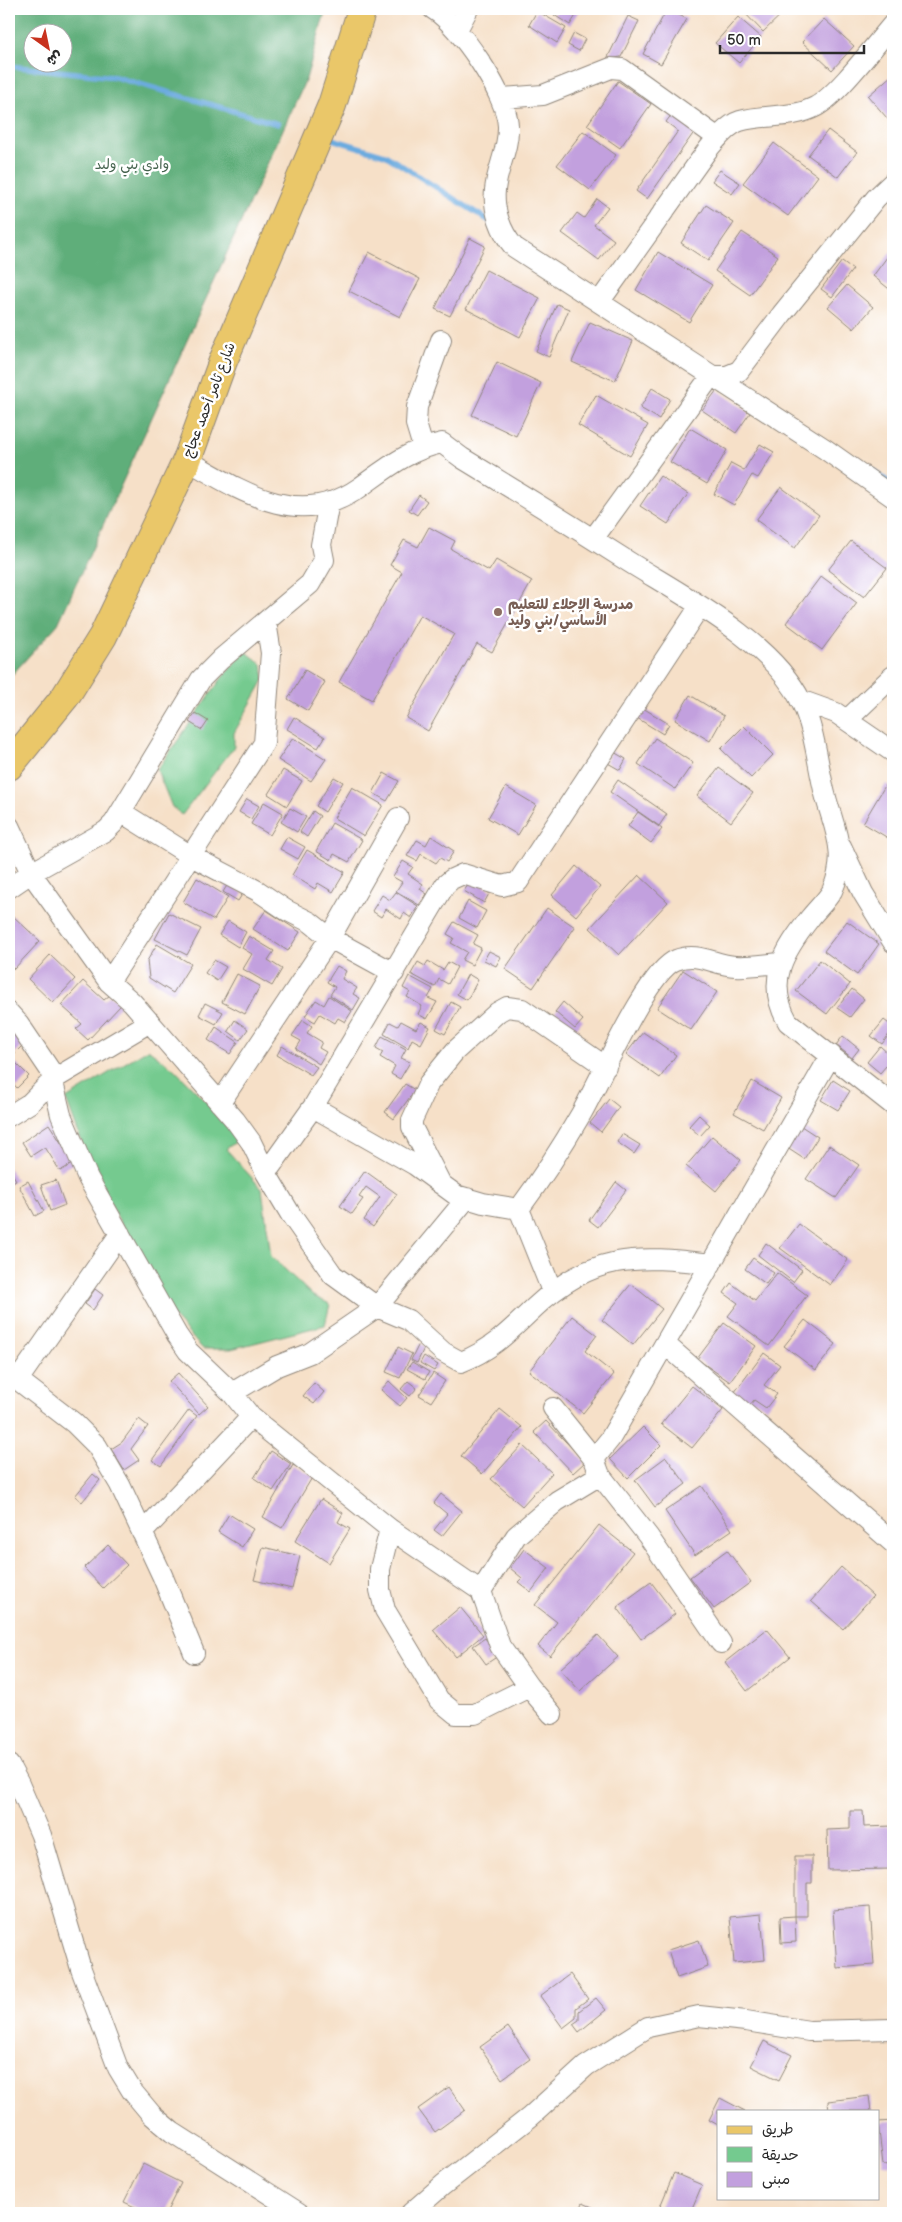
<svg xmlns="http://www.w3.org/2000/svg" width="902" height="2222" viewBox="0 0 902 2222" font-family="'Balsamiq Sans','Playpen Sans Arabic',sans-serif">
  <rect width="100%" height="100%" fill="#fff"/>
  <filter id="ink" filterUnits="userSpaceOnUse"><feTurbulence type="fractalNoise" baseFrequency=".02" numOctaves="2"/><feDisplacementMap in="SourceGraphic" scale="10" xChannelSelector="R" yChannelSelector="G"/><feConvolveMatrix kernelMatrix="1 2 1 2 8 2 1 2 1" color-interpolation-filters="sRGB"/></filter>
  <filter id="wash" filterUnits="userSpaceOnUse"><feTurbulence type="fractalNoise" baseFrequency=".0096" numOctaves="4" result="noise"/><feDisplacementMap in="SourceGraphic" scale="20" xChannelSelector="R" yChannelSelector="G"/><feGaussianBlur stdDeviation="1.12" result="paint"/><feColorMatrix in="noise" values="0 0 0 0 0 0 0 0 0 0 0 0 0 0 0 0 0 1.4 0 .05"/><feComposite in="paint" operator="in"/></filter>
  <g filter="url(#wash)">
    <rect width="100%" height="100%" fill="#f6e0c8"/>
    <path fill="#74ca8f" stroke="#507a5d" d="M245,651L262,664L264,680L234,733V747L182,815L172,807L157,770L221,679Z
      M148,1049L174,1069L232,1128L237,1141L226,1149L262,1189L271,1256L313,1296L330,1304L325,1325L231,1349H203L168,1311L92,1170L66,1099Z"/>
    <path fill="#5fae7a" stroke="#456c52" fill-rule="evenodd" d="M9,9H326L306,79L58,624L9,678ZM32,32H62V62H32Z"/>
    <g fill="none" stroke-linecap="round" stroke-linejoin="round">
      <path stroke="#6cabdf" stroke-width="5.5" d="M9,66L115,77L278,124
        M332,139L385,155L494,224
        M860,462L893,485"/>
    </g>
    <g id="blocks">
      <path fill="#c2a0de" d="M557,9H580L570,25L554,15Z
        M667,9L687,19L661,64L643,54Z
        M741,9H787L763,32Z
        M537,11L566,28L557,43L529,25Z
        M628,16L639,21L621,57L607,59Z
        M738,17L761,37L739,63L715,43Z
        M824,19L854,46L832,70L802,42Z
        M574,33L585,39L579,51L568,45Z
        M893,74V125L868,96Z
        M618,81L651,104L620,148L587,125Z
        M672,114L695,131L647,199L636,191L678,131L666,122Z
        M828,130L857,152L838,177L808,155Z
        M583,131L616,155L590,190L557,165Z
        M774,143L818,176L788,216L743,183Z
        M720,170L740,183L732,194L712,181Z
        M597,199L608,207L594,225L614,240L599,260L562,233L577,213L584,218Z
        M706,205L734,223L708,261L681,243Z
        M742,232L778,256L750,295L715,271Z
        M470,238L485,246L450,316L435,309Z
        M893,249V292L873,276Z
        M369,252L420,279L400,317L349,291Z
        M658,252L712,285L689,322L636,290Z
        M842,261L853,269L832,297L821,289Z
        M486,270L540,298L520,337L466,309Z
        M847,285L873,307L854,329L828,307Z
        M557,304L569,309L549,357L536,351Z
        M590,322L633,341L615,381L572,362Z
        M497,362L541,383L516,436L472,415Z
        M652,388L670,399L659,419L640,408Z
        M717,390L750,413L736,433L702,410Z
        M596,395L648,425L630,456L578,425Z
        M690,428L727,450L707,484L670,462Z
        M760,444L774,452L758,478L752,475L734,505L714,494L731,463L744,470Z
        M660,476L688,494L668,524L640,506Z
        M781,487L819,515L795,548L756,520Z
        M419,495L427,501L417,515L409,510Z
        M429,527L455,541L451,549L489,571L496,560L532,581L492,652L477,644L428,731L406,718L454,634L420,615L372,700L339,682L402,572L390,565L404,540L418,547Z
        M851,541L887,568L864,597L828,570Z
        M821,576L857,603L822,650L786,623Z
        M305,670L325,682L308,711L288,699Z
        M690,695L724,716L710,741L675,720Z
        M643,708L669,724L663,734L637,718Z
        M195,713L208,721L202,730L189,722Z
        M294,717L325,737L318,748L287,729Z
        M744,726L773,755L751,778L721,749Z
        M293,738L326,759L311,781L278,760Z
        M655,738L693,763L675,789L638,764Z
        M612,751L626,759L620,770L606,762Z
        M719,768L753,793L731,822L697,796Z
        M283,770L302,781L287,806L268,794Z
        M384,773L399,781L387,801L373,793Z
        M334,777L343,782L325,812L316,806Z
        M618,780L667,814L659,826L610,792Z
        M886,784L893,788V841L863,823Z
        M352,787L383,805L364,836L334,818Z
        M506,787L536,805L518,835L488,818Z
        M247,799L259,806L251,819L239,812Z
        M264,802L283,813L270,835L251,824Z
        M290,808L306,817L297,832L281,822Z
        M313,811L320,816L307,837L300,832Z
        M638,812L662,829L651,843L628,826Z
        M332,823L362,840L349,862L334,854L331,860L316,851Z
        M431,836L454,851L447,862L440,858L436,863L421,854L417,861L407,856L417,840L426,845Z
        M287,837L305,847L298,859L280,849Z
        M307,850L345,872L333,892L318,883L315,889L292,875Z
        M403,861L413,867L408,874L423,884L420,889L427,894L419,905L396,891L402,882L393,877Z
        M576,866L600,887L576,916L552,895Z
        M639,875L668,902L619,955L590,928Z
        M197,878L228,897L214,920L183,902Z
        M472,879L491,890L484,903L464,891Z
        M228,884L243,893L238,901L223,892Z
        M396,892L418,906L411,918L404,913L401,919L386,909L381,917L372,911L382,895L390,900Z
        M468,901L486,911L477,928L459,918Z
        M547,908L575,927L533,988L505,969Z
        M266,910L300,932L288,951L253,929Z
        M169,913L201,929L187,955L155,939Z
        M13,916L40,941L14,969L9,965V921Z
        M228,921L246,932L238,947L219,935Z
        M847,921L879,944L857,975L824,951Z
        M454,922L478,935L473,944L481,948L472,965L462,960L467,952L451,943L454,938L447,934Z
        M249,936L274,951L268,960L282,969L272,986L243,969L252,954L242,948Z
        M157,944L191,964L173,993L149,978L147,961Z
        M489,951L501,957L496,966L484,960Z
        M50,955L75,979L53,1003L28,979Z
        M214,960L226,967L217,981L205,973Z
        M820,960L850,984L827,1014L796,991Z
        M428,961L443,970L448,962L457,967L448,984L439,979L435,987L411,974L418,962L425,966Z
        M337,966L346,971L342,979L357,988L353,994L360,998L353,1010L330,995L335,987L327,982Z
        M683,970L717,992L691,1030L657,1008Z
        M237,974L260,986L245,1014L222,1002Z
        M468,974L478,980L467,1000L457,994Z
        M409,976L433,989L428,998L437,1002L427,1019L418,1014L422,1006L407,997L410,992L403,988Z
        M83,981L104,1000L110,995L121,1005L88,1040L76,1029L82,1024L61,1005Z
        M852,989L864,999L850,1017L837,1008Z
        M329,996L352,1011L345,1022L338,1018L335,1023L320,1014L315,1022L305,1016L316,1000L324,1005Z
        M451,1002L460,1007L445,1034L436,1029Z
        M563,1002L583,1020L575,1029L555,1012Z
        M205,1003L223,1012L216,1024L199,1015Z
        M235,1020L248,1029L240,1040L228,1031Z
        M303,1020L312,1026L307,1033L322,1042L319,1048L326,1052L319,1064L296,1049L301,1041L292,1036Z
        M884,1020L893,1027V1029L882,1044L871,1036Z
        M401,1021L416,1029L421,1022L430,1027L421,1044L412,1039L408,1048L384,1034L390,1022L398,1026Z
        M9,1027L25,1043L14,1054L9,1049Z
        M216,1027L238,1042L230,1054L208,1040Z
        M643,1032L676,1055L660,1078L626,1054Z
        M382,1036L406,1049L401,1058L410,1062L400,1079L391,1074L395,1066L380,1057L383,1052L376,1048Z
        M843,1036L859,1049L852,1058L836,1045Z
        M282,1046L317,1067L311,1075L277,1055Z
        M880,1046L893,1058L880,1073L867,1062Z
        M12,1059L29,1076L17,1088L9,1079V1062Z
        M833,1080L850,1091L838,1110L821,1100Z
        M752,1081L781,1098L763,1129L734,1113Z
        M405,1084L415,1090L394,1119L385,1112Z
        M609,1099L619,1107L601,1132L590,1123Z
        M699,1115L710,1125L700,1136L689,1126Z
        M49,1124L74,1163L60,1171L45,1147L31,1156L22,1142Z
        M798,1124L818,1137L804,1159L784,1146Z
        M622,1134L640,1145L634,1154L617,1142Z
        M712,1136L741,1160L716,1191L686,1166Z
        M829,1145L859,1165L836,1198L806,1179Z
        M9,1168L16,1180L9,1184Z
        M365,1171L397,1194L373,1227L364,1220L380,1197L366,1187L359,1197L363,1199L352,1214L340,1206Z
        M56,1180L65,1205L50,1211L41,1185Z
        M28,1181L44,1211L35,1216L19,1186Z
        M616,1182L626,1190L598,1227L589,1220Z
        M799,1224L848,1260L830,1285L780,1248Z
        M766,1243L802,1270L793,1282L758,1255Z
        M753,1258L774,1273L766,1284L745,1269Z
        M777,1273L807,1295L769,1346L728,1316L738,1303L724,1293L731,1283L755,1301Z
        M631,1284L662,1309L633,1345L602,1320Z
        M95,1289L103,1295L93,1310L85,1304Z
        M572,1316L597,1335L585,1351L614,1374L583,1413L529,1371Z
        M805,1320L836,1344L816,1370L784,1346Z
        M724,1323L756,1346L730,1382L697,1359Z
        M419,1344L425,1346L417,1363L411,1360Z
        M398,1347L412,1354L400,1378L386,1372Z
        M764,1353L780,1365L764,1385L777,1394L766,1408L754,1400L750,1405L734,1393Z
        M424,1356L438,1365L434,1371L420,1363Z
        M412,1362L429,1372L425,1379L407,1369Z
        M178,1373L208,1406L199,1414L169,1381Z
        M433,1373L445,1381L431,1402L419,1395Z
        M389,1381L407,1398L400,1406L381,1390Z
        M408,1381L417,1388L410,1396L401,1389Z
        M314,1383L324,1392L314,1404L303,1396Z
        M692,1386L723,1410L692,1448L661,1424Z
        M500,1409L522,1427L482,1474L461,1456Z
        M189,1410L197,1416L161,1466L152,1460Z
        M139,1419L148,1426L131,1449L139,1460L124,1470L111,1449L122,1442Z
        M546,1421L585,1462L573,1473L534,1432Z
        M643,1427L661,1445L628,1478L610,1459Z
        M522,1445L552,1473L522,1506L491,1479Z
        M271,1451L291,1464L273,1491L254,1478Z
        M666,1457L686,1484L655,1507L635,1480Z
        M293,1465L313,1476L282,1528L263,1517Z
        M93,1474L100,1480L82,1502L75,1496Z
        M702,1486L732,1530L695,1555L665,1511Z
        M441,1494L462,1511L442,1536L434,1530L447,1514L434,1503Z
        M321,1499L343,1513L338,1522L350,1529L329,1563L295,1541Z
        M229,1514L253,1529L242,1547L218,1532Z
        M599,1525L633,1552L550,1656L538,1646L557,1622L535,1605Z
        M108,1545L127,1565L103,1588L84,1568Z
        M263,1547L300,1556L292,1589L254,1580Z
        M524,1549L549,1568L531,1592L518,1582L522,1578L510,1568Z
        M727,1550L751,1582L714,1609L690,1577Z
        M841,1567L873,1596L843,1629L811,1601Z
        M651,1582L675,1614L641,1639L617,1607Z
        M460,1607L483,1635L456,1657L433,1630Z
        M767,1629L790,1657L747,1691L725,1662Z
        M598,1635L618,1657L580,1691L560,1669Z
        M485,1638L498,1656L486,1664L473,1646Z
        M850,1811H863L864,1827L893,1826V1869L828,1870L827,1830L850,1829Z
        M795,1856H812V1883H807V1916H795L796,1942L781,1943L780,1917L795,1916Z
        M870,1907L874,1965L837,1968L833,1910Z
        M761,1914L765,1960L734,1963L730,1917Z
        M699,1940L708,1967L677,1978L668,1950Z
        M570,1974L588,1999L576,2008V2018L563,2028L540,1996Z
        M596,1998L606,2010L579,2032L573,2024L579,2020V2011Z
        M508,2027L530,2059L502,2079L480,2047Z
        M764,2041L792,2055L779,2080L751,2066Z
        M449,2087L465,2110L435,2132L418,2109Z
        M869,2096L871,2111H829L828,2101Z
        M720,2098L745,2111H718V2125L709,2120Z
        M893,2121V2164L883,2165L878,2122Z
        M143,2164L181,2183L166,2213H148L124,2202Z
        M674,2173L702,2185L690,2213H669L659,2209Z
        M583,2203L606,2213H578Z"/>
    </g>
  </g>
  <g filter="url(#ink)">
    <use href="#blocks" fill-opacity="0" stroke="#90867a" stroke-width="1"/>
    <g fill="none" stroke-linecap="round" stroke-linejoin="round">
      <g stroke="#90867a" stroke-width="22">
        <path id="street" d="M433,9C460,25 507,95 508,126C509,149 497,168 495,190C493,210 501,232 514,247L825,449L893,497
          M457,30L468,9
          M501,98L543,95L611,68L622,69L718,138
          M600,301L706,152C714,142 727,125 740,121C764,114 792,119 815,107C837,96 875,45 893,24
          M423,447L416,424L417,407L441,340
          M187,460C241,491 299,530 359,488C387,468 408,450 442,443L462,458C518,492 574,527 629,562C685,597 771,641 801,701C815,730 817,763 825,794C834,829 849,854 832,891C827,900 817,909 810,918C785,950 764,981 788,1022L893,1105
          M593,539L711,376H727L739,371L782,314L876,198L893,182
          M800,700L836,713L893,752
          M847,720L893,676
          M121,812L191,856L258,891L286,910L310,922L330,938L394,973
          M9,826L31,873L109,982L132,1002L235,1120L251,1142L266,1173L291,1215L333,1275L377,1307L408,1320L443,1352L461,1362C492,1350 511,1330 534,1308C592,1253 637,1255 711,1264
          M841,846L863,893L893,942
          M9,888L31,873L106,831L114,823L201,679L221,659L310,584L324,560L321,545L329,502
          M109,982L264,743L271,653L266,622
          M9,1013L19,1024L50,1070L61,1115L88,1178L177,1335L188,1351L232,1393L251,1417L390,1529L481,1591L516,1536L557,1501L600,1475
          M220,1103L330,938L398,818
          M313,1107L415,1165L456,1195L483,1203L519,1209
          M9,1116L30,1103L54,1079L150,1022
          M266,1173L313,1107L445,885L452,879L463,874L502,886L518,882L700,606
          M441,1184L412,1127V1120L429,1083L455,1051L498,1012L507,1007L522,1009L606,1067
          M552,1291L519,1209C542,1178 562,1147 581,1114C599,1083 647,971 676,960C698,951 714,965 735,966C750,967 766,964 781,963
          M665,1344L893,1543
          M9,1373L74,1423L97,1446L120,1485L162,1575L194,1653
          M18,1380L120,1234
          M232,1393L277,1366L310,1353L377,1307L467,1198
          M553,1408L594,1459L600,1475L648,1536L721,1643
          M594,1459L610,1439L831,1055
          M390,1529L380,1569V1590L385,1610L439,1700L456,1714H475L529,1687
          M142,1533L251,1417
          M481,1591L500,1646L529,1687L552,1714
          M9,1765L19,1784L41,1835L81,1969L118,2068L132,2091L152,2115L172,2132L299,2213
          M411,2213L443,2185L530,2117L586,2066L648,2027L699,2016L746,2021L809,2031L893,2029"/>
      </g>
      <g stroke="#90867a" stroke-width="30">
        <path id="primary" d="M9,766L65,697L103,636L187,460L223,361L332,105L362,9"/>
      </g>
      <use href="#street" stroke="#fff" stroke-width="20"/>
      <use href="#primary" stroke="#eac769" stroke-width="28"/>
    </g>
  </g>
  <circle fill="#8d6e63" stroke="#fff" stroke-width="2" cx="498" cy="612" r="5"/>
  <g text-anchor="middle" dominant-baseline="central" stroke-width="5" stroke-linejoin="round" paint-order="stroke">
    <g font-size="14" fill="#45634e" stroke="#fff">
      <text x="132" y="164">وادي بني وليد</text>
    </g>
    <g font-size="14" fill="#2b2b2b" stroke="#fff">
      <text transform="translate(209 400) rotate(-69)">شارع ثامر أحمد عجاج</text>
    </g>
    <g font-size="14" font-weight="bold" fill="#785e54" stroke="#fff" text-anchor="start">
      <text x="508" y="604">مدرسة الإجلاء للتعليم<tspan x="508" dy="16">الأساسي/بني وليد</tspan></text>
    </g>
  </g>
  <rect width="902" height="2222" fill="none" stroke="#fff" stroke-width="30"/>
  <rect x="717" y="2110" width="162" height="90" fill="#ffffff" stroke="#aaaaaa"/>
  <rect x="727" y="2126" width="25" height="8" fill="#eac769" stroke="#aaaaaa"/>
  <text x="762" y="2134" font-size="15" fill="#2b2b2b">طريق</text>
  <rect x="727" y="2147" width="25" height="15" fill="#74ca8f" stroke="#aaaaaa"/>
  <text x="762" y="2160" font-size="15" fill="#2b2b2b">حديقة</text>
  <rect x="727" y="2172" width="25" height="15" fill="#c2a0de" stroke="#aaaaaa"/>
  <text x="762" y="2184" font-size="15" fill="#2b2b2b">مبنى</text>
  <g transform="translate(48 48) rotate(147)"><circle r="24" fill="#ffffff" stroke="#aaaaaa"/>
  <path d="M0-4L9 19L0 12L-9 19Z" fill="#c8321e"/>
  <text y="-8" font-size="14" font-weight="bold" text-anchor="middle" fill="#2b2b2b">ش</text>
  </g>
  <path d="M720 45v8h144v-8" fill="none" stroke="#2b2b2b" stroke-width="2.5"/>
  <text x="727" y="45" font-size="15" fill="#2b2b2b" stroke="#ffffff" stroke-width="4" paint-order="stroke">50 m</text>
</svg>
